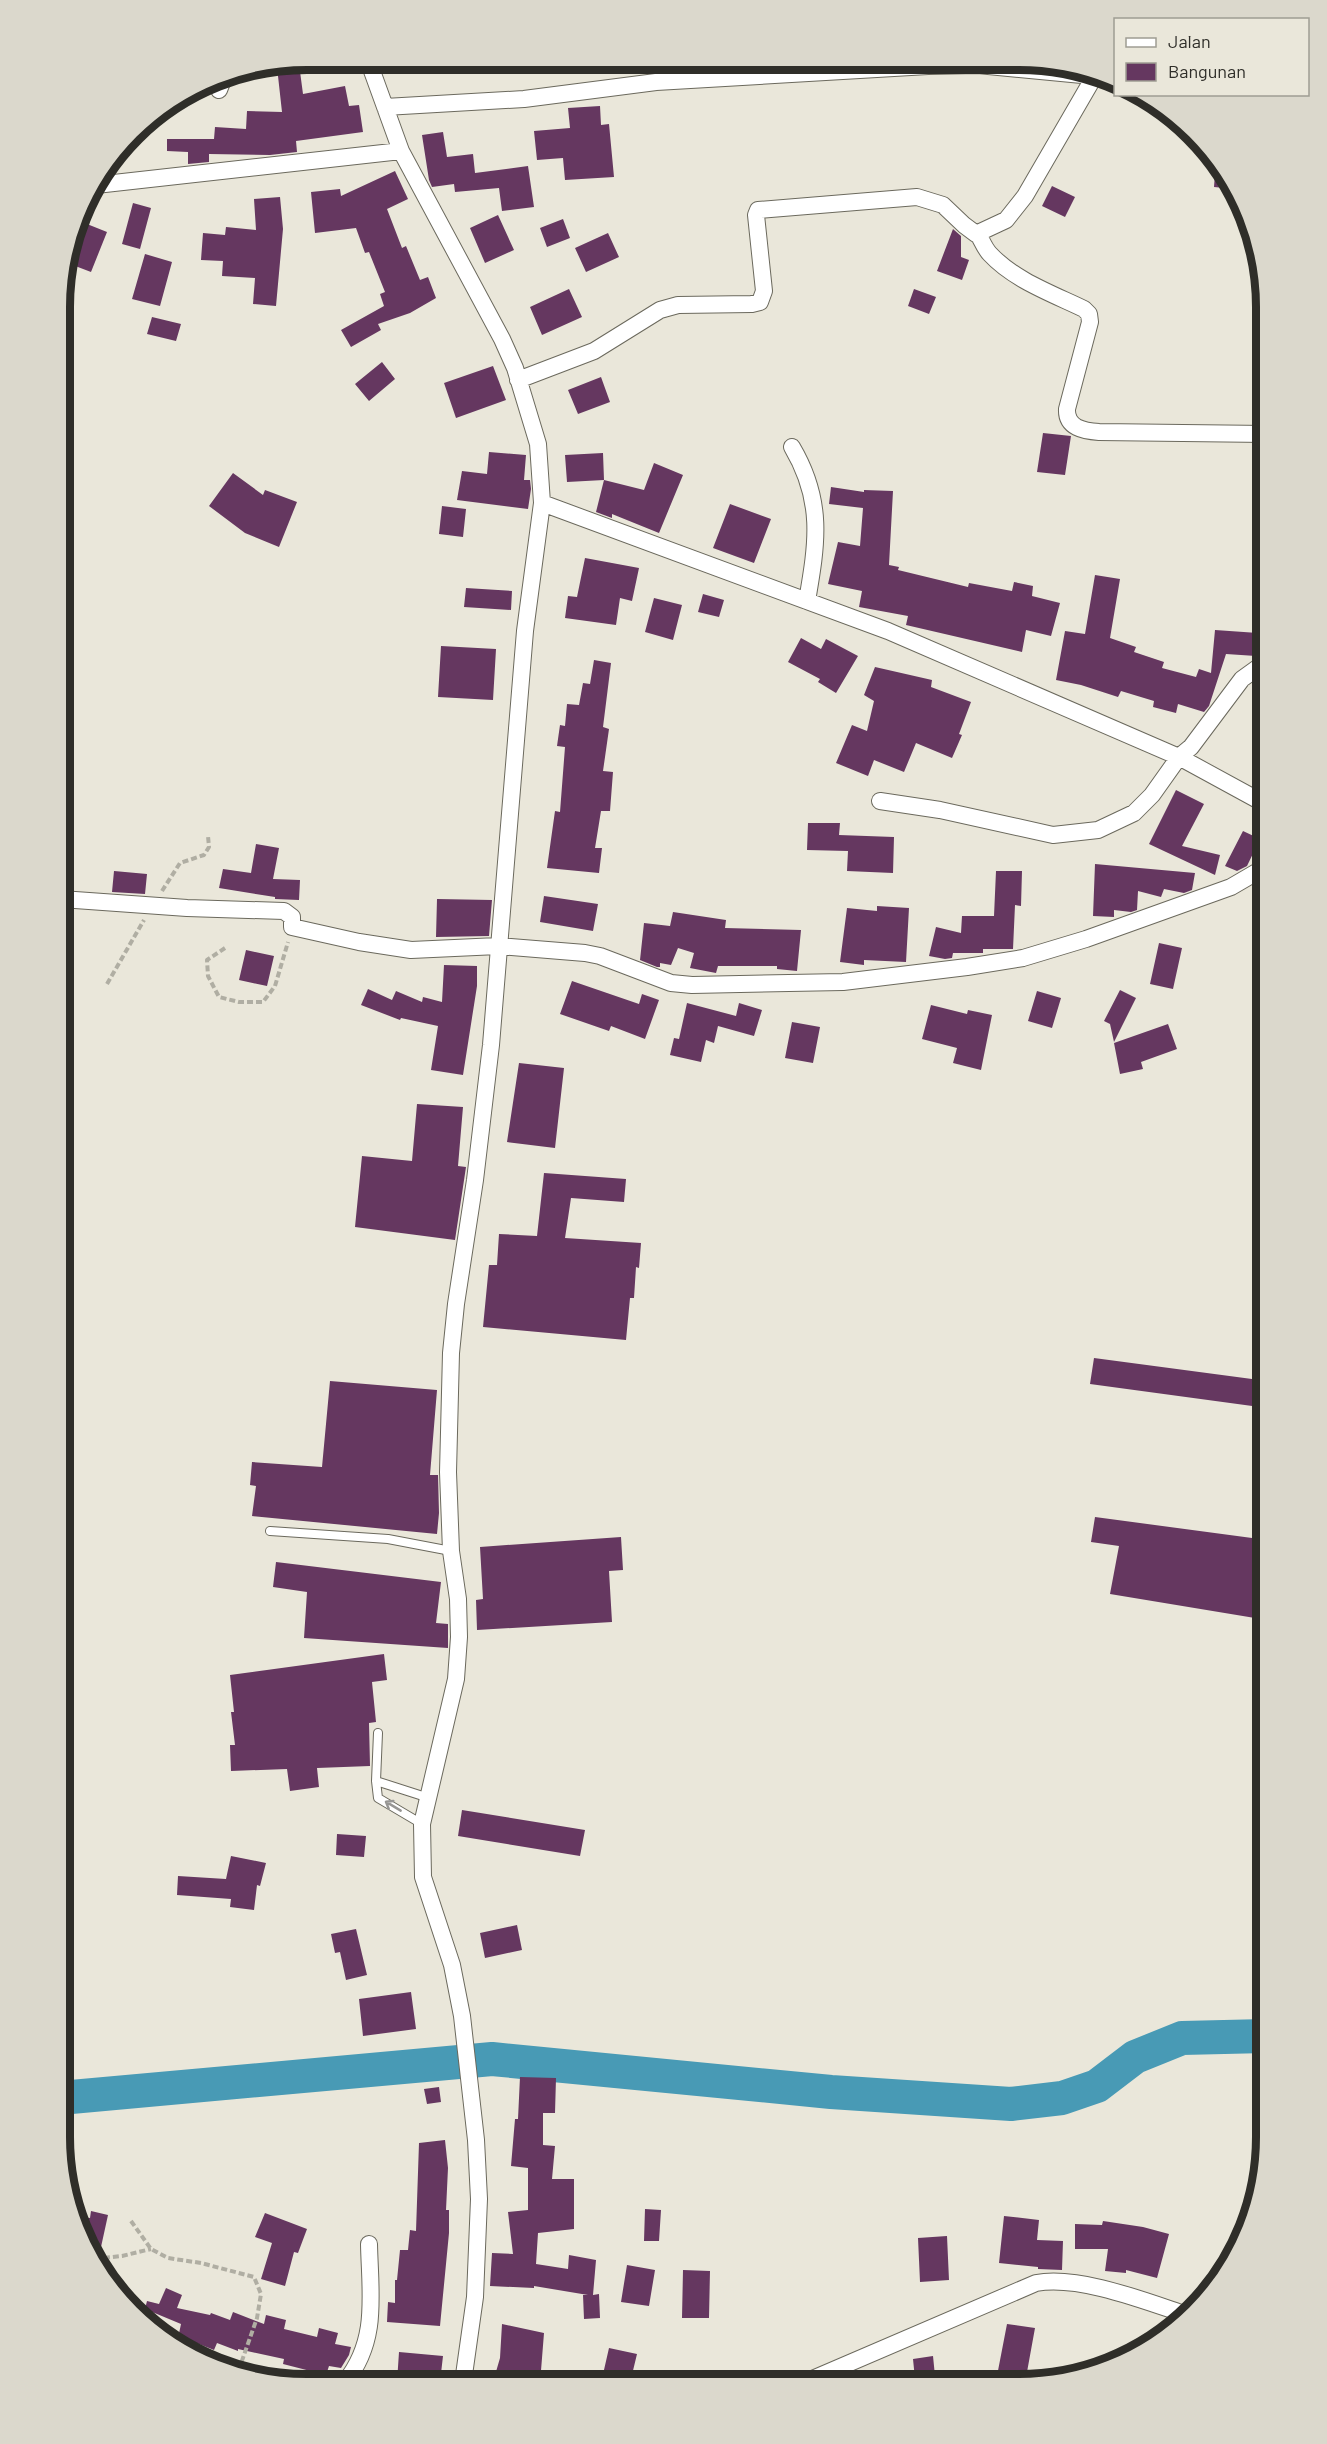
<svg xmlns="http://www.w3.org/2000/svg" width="1327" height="2444" viewBox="0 0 1327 2444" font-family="Barlow,sans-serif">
  <rect width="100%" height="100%" fill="#eae7da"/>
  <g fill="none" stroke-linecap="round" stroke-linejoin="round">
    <path stroke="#489ab5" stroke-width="34" d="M60,2098L492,2059L831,2092L1011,2104L1062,2098L1097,2086L1135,2057L1182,2038L1266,2036"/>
  </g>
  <path fill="#653760" d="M299,64L303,94L345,86L349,106L359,105L363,132L296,141L297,152L270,155L209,154V162L188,164V152L167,151V139H214L215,127L246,129L247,111L282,112L277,67Z
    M600,106L601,125L609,124L614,177L565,180L563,158L537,160L534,131L570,128L568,108Z
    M443,132L447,157L473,154L475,173L528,166L534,207L502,211L499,188L455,192L454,184L432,187L429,180L422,135Z
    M1216,160L1225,170L1235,189L1214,187Z
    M395,171L408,199L387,209L402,248L406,246L420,280L428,277L436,298L410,313L378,324L381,330L351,347L341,330L384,306L380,294L385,292L369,252L365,253L356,228L315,233L311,192L340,189L341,196Z
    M1052,186L1075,197L1065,217L1042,206Z
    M280,197L283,229L276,306L253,304L255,278L222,276L223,261L201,260L203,233L225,235L226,227L256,230L254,199Z
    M133,203L151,208L140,249L122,244Z
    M498,215L514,250L485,263L470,228Z
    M563,219L570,238L547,247L540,228Z
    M87,224L107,232L91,272L70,264Z
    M953,229L961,236V257L969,260L962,280L937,271Z
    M608,233L619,257L586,272L575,248Z
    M145,254L172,262L160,306L132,299Z
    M569,289L582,317L542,335L530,307Z
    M914,289L936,297L929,314L908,306Z
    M152,317L181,324L176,341L147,334Z
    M382,362L395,379L369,401L355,384Z
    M493,366L506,400L456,418L444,383Z
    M601,377L610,402L578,414L568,390Z
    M1043,433L1071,436L1065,475L1037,472Z
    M489,452L526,455L524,480H530L531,489L528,509L457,500L462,471L487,474Z
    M603,453L604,480L567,482L565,455Z
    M654,463L683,475L659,533L612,514V518L596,512L604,480L644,490Z
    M233,473L263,495L265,490L297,502L279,547L245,533L209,506Z
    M831,487L864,492V490L893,491L889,565L899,567L898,570L968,587L969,583L1012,591L1014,582L1033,586L1032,596L1060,603L1051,636L1026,630L1022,652L906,625L908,616L859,607L862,591L828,584L838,542L860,546L863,508L829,504Z
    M730,504L771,519L754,563L713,548Z
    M442,506L466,509L463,537L439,534Z
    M585,558L639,568L632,601L620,598L616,625L565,618L568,596L577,597Z
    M1095,575L1120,579L1110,638L1136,647L1134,652L1164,662L1162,668L1196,677L1199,669L1211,673L1215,630L1258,633L1256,656L1226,654L1209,706L1204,712L1178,704L1176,713L1153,707L1154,701L1121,691L1118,697L1081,685L1056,680L1065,631L1085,634Z
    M466,588L512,591L511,610L464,607Z
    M703,594L724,600L719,617L698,612Z
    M654,598L682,605L673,640L645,632Z
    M801,638L821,649L826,639L858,656L836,693L818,682L820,679L788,662Z
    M441,646L496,649L493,700L438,697Z
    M594,660L611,663L603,727L609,729L603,771L613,772L610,811H601L595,848H602L599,873L547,868L555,811L560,812L565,747L557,746L560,725L565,726L567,704L579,705L583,683L590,684Z
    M875,667L932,680L931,687L971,702L959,734L962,735L952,758L916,743L904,772L874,760L868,776L836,763L852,725L867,731L874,701L864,695Z
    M1176,790L1204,804L1182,846L1220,855L1215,875L1149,844Z
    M808,823H840L839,835L894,837L893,873L847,871L848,851L807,850Z
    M1243,831L1260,839L1247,866L1237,871L1225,866Z
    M256,844L279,848L273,879L300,880L299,900L275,899V897L219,888L223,869L251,873Z
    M1095,864L1195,873L1192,890L1184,893L1164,889L1161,897L1138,891L1137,910L1131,912L1114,910V917L1093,916Z
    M114,871L147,874L145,894L112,892Z
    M996,871H1022L1021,906L1015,905L1013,949H983V953H953L952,958L945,959L929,956L936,927L961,933L962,916H994Z
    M544,896L598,904L593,931L540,922Z
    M437,899L492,900L489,936L436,937Z
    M877,906L909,908L906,962L864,960V965L840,962L847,908L877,911Z
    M673,912L726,920L725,928L801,930L797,971L777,969V966H718L716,973L690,968L694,953L678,948L671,965L660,963V967H657L640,960L644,923L670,926Z
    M1159,943L1182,948L1173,989L1150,984Z
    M246,950L274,956L267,986L239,980Z
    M444,965L477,966V986L463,1075L431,1070L438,1026L401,1018L400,1020L361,1005L368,989L392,1000L396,991L422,1002L423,997L442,1002Z
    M572,981L639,1004L642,994L659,1000L645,1039L611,1026L609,1031L560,1014Z
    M1120,990L1136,998L1114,1042L1110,1024L1104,1021Z
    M1037,991L1061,998L1052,1028L1028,1021Z
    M687,1003L736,1016L739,1003L762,1010L754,1036L718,1026L714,1043L706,1040L701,1062L670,1055L674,1038L679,1039Z
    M931,1005L967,1014L968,1010L992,1015L981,1070L953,1063L957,1048L922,1039Z
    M792,1022L820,1027L813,1063L785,1058Z
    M1168,1024L1177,1049L1141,1062L1143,1069L1120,1074L1114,1043Z
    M519,1063L564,1068L555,1148L507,1142Z
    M417,1104L463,1107L458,1166L466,1167L455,1240L355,1227L362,1156L412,1161Z
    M544,1173L626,1179L624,1202L571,1198L565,1238L641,1243L639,1268L636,1267L634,1298H630L626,1340L483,1327L489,1265H497L499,1234L537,1236Z
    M1094,1358L1267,1381V1408L1090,1384Z
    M330,1381L437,1390L430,1475H438L439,1513L437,1534L252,1516L256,1486L250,1485L252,1462L322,1467Z
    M1095,1517L1267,1540V1620L1110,1594L1119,1546L1091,1542Z
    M621,1537L623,1570L609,1571L612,1622L477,1630L476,1600L483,1599L480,1547Z
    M276,1562L441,1582L436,1623L448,1624V1648L304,1638L307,1592L273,1587Z
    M384,1654L387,1680L372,1682L376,1722L369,1723L370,1766L317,1768L319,1787L290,1791L287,1769L231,1771L230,1745H235L231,1712H234L230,1675Z
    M462,1810L585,1830L580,1856L458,1836Z
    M337,1834L366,1836L364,1857L336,1855Z
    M231,1856L266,1863L260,1886L257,1885L254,1910L230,1907L231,1899L177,1895L178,1876L226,1879Z
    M517,1925L522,1950L485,1958L480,1933Z
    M356,1929L367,1975L346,1980L340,1952L335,1953L331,1934Z
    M411,1992L416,2029L363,2036L359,1999Z
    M520,2077L556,2078L555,2113H543V2145L555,2146L552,2179H574V2229L538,2233L536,2264L568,2269L569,2255L596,2260L593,2295L599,2294L600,2318L584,2319L583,2295H588L534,2286V2288L490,2286L492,2253L513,2254L508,2212L528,2210V2168L511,2166L515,2119H518Z
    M439,2087L441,2102L427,2104L424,2089Z
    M445,2140L448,2168L446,2210H449V2233L440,2326L387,2322L388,2302L395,2303V2280H397L400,2250H408L410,2230L416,2231L419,2143Z
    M645,2209L661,2210L659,2241H644Z
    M91,2211L108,2215L101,2247L86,2242L73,2216L90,2218Z
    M265,2213L307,2229L298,2253L294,2252L285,2286L261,2279L272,2243L255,2237Z
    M1004,2216L1039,2220L1037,2240L1063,2241L1062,2270L1038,2269V2267L999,2263Z
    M1103,2221L1143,2227L1169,2234L1157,2278L1126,2270V2273L1105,2271L1108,2249H1075V2224L1102,2225Z
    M947,2236L949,2280L920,2282L918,2238Z
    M627,2265L655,2270L649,2306L621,2302Z
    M683,2270L710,2271L709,2318H682Z
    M166,2288L182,2295L177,2308L210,2315L211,2313L230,2320L233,2312L264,2324L266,2315L286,2320L284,2329L317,2337L319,2328L338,2333L335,2344L351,2347L349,2355L341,2368L329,2366L326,2375L283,2364L284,2359L238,2349V2351L217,2343L214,2350L194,2342L193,2348L180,2345L177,2343L181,2324L145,2309L147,2301L159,2304Z
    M502,2324L544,2333L540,2383L493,2382L500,2358Z
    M1007,2324L1035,2328L1025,2383L1011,2384L996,2381Z
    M609,2348L637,2354L630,2383H601Z
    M399,2352L443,2356L440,2382H397Z
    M933,2356L935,2376L915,2379L913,2359Z"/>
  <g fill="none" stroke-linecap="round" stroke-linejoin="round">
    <g stroke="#6b695d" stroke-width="10">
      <path id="service" d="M270,1531L388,1539L451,1551
        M378,1733L376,1781L378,1798L422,1824
        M376,1781L429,1798"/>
    </g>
    <g stroke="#6b695d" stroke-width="18">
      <path id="minor" d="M368,60L401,151L502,339L515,368L538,444L542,503L525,631L491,1045L475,1180L456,1304L451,1353L448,1472L451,1551L458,1599L459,1637L456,1679L422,1824L423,1877L452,1965L462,2016L476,2140L479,2199L475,2297L463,2382
        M219,90L224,77
        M385,107L524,99L656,82L928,66L978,65L1103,77
        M96,185L401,151
        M978,234C982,241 985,249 990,254C1014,280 1053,294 1084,309L1089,314L1090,322L1067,409C1066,428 1084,431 1099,432L1267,434
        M518,380L594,351L660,310L678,305L752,304L760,302L764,291L756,215L758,210L917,197L943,205L964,225L976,234L1006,220L1025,196L1094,77
        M792,447C824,501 817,543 807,601
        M542,503L888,631L1179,757L1267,805
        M880,801L940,810L1053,835L1098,830L1134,813L1152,795L1179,757L1191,747L1242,679L1267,661
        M61,899L187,908L284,911L292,917V927L359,942L411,950L498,946L585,953L600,956L671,983L692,985L843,982L967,967L1023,958L1086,939L1231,887L1267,866
        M267,2380L279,2382
        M345,2382C379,2340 370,2294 369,2244
        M803,2383L1036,2283C1079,2275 1145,2301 1187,2315"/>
    </g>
    <path stroke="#b0aea3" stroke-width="4" stroke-dasharray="6 3" stroke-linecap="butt" d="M162,891L180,863L204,855L209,847L208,836
      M225,948L207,960L208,976L219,997L239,1002H263L275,986L288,942
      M107,984L144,920
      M131,2221L151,2249L168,2258L201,2263L254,2277L261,2294L257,2318L238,2372
      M95,2259L122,2256L151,2249"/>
    <use href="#service" stroke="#fff" stroke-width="8"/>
    <use href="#minor" stroke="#fff" stroke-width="16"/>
  </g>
  <defs><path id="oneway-shaft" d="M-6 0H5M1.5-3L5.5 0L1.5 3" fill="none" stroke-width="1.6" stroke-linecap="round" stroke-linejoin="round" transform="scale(1.5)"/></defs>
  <use stroke="#979694" href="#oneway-shaft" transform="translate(393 1806) rotate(-149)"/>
  <path d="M0 0H1327V2444H0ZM307 70H1019A237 237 0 0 1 1256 307V2137A237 237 0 0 1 1019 2374H307A237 237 0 0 1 70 2137V307A237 237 0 0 1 307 70Z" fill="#dbd8cc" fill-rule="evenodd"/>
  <path fill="none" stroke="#2f2e29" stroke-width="8" d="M307 70H1019A237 237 0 0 1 1256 307V2137A237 237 0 0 1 1019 2374H307A237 237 0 0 1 70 2137V307A237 237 0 0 1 307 70Z"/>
  <rect x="1114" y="18" width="195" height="78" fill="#eae7da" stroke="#9f9d93" stroke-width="1.5"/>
  <rect x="1126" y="38" width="30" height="9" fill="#ffffff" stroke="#9f9d93" stroke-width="1.5"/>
  <text x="1168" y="48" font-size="18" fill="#2f2e29">Jalan</text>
  <rect x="1126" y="63" width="30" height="18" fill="#653760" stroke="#9f9d93" stroke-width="1.5"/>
  <text x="1168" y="78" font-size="18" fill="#2f2e29">Bangunan</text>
</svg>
